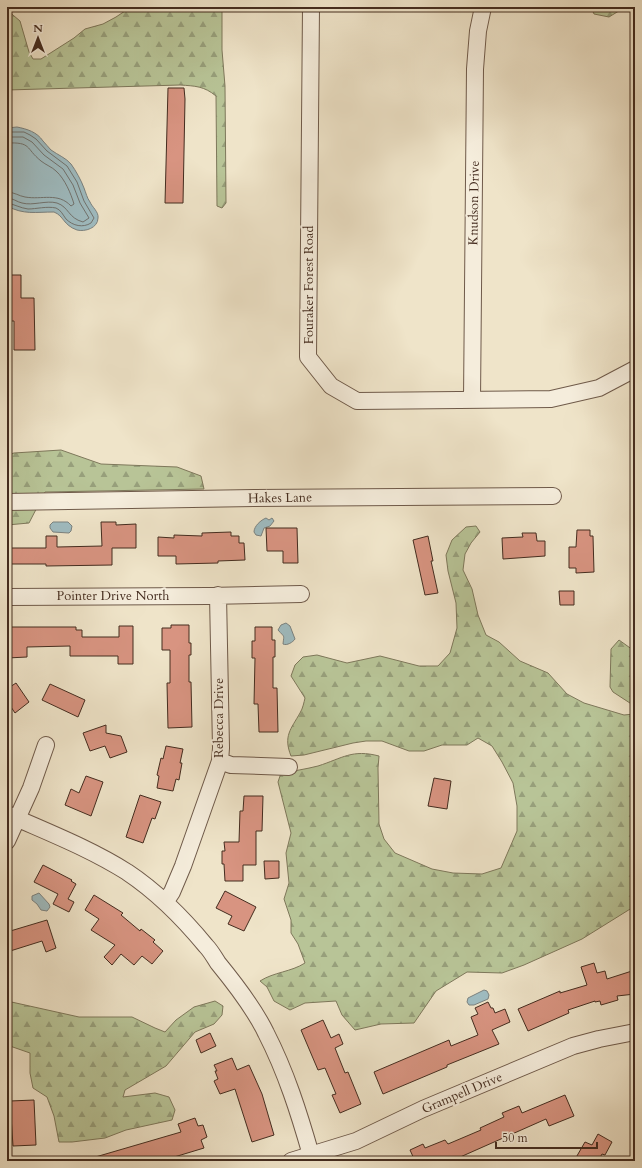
<svg xmlns="http://www.w3.org/2000/svg" width="642" height="1168" viewBox="0 0 642 1168" font-family="Cardo,serif">
  <defs>
    <pattern id="forest-firs" width="22" height="20" patternUnits="userSpaceOnUse"><rect width="22" height="20" fill="#b8c497"/><path d="M5 1l3.5 6h-7zM16 11l3.5 6h-7z" fill="#979f7b"/></pattern>
  </defs>
  <rect width="100%" height="100%" fill="#efe4c9"/>
  <filter id="stains"><feTurbulence type="fractalNoise" baseFrequency=".005" numOctaves="4"/><feColorMatrix values="0 0 0 0 .2 0 0 0 0 .09 0 0 0 0 .02 0 0 0 .5 -.17"/></filter>
  <radialGradient id="worn" r=".72"><stop offset=".6" stop-color="#630" stop-opacity="0"/><stop offset="1" stop-color="#630" stop-opacity=".3"/></radialGradient>
  <path fill="url(#forest-firs)" stroke="#7e785b" d="M129,7H222V50L225,86L226,203L222,208L217,206L216,96C204,86 195,86 180,85L7,90V10L20,21L29,52L33,59H41L74,38L85,29L103,24L116,17L128,9Z
    M591,7H635V8L622,9L609,17L594,14Z
    M61,450L101,464L177,467L201,476L204,489L45,492L29,523L7,525V455L14,453Z
    M476,526L480,532L471,543L465,554L463,570L472,589L478,615L486,635L499,642L520,661L548,673L567,694L584,703L624,715L634,714L633,705L613,692L610,687L611,649L619,640L633,650L635,654V906L582,939L524,965L502,973L467,972L436,991L414,1023L381,1024L355,1030L342,1015L336,1001L305,1003L290,1010L274,1001L267,987L260,981C274,972 291,972 305,963L298,944L291,933V920L284,899L289,883L286,853L291,833L278,782L281,773C294,771 306,769 318,766C343,758 352,749 379,756L378,768L379,824L384,839L395,853L432,869L453,873L482,874L501,868L517,831V806L513,783L502,762L492,746L478,738L467,745H442L424,751H409L382,741H366L353,743L304,755L291,756C283,736 291,729 300,713C303,708 304,702 305,698L291,676L295,665L303,657L317,655L347,663L380,656L419,666H438L450,653L457,628L456,603L448,571L446,555L452,540L466,527Z
    M7,1001L79,1017H132L155,1028L165,1032L176,1020L194,1007L215,1001L223,1006L222,1015L214,1024L195,1032L166,1066L125,1090L123,1097L155,1093L169,1097L175,1110L172,1120L126,1130L105,1138L72,1142H59L54,1116L47,1097L33,1088L30,1073V1053L7,1045Z"/>
  <path fill="#9fbcc1" stroke="#7b8280" d="M17,127C27,129 37,132 43,141C46,144 48,147 51,150C58,155 66,158 71,164C76,171 81,180 84,188C86,193 87,198 90,202C92,207 99,212 98,218C98,228 85,232 77,230C63,225 64,216 54,212C35,212 24,215 7,206V128Z
    M266,518L269,520L272,518L274,521L270,526L264,528L261,536L256,535L254,532C254,526 261,520 266,518Z
    M53,522H68L72,526L71,531L69,533L53,532L50,528V525Z
    M286,623L290,626L295,639C293,642 287,646 283,644C284,634 285,638 278,630L281,625Z
    M39,893L49,904L50,907L47,911L41,910L37,904L32,900V896Z
    M484,990L487,991L489,995L488,999L474,1005H469L467,1002L468,998Z"/>
  <g fill="none" stroke-linecap="round" stroke-linejoin="round">
    <path stroke="#727470" stroke-width="1" d="M7,132H24L30,135L36,139L47,151L67,166L77,182L84,201L94,218L91,223C83,228 73,226 66,219C63,215 61,210 56,208C47,206 36,209 28,209C20,208 14,204 7,203
      M7,137H23L32,142L44,155L63,169L73,185L80,203L89,218L83,222C68,218 69,207 57,203C46,200 33,206 22,203C17,202 13,198 7,198
      M7,143C32,142 25,148 41,161C46,165 52,167 56,171C65,179 71,194 74,204L71,206C58,192 42,200 25,197C19,196 14,192 7,192"/>
  </g>
  <path fill="#d89481" stroke="#442c1f" d="M168,88H184L185,99L183,203H165Z
    M7,275H21V298H34L35,350H14V321H7Z
    M101,522H116V525L136,524V548H112V565L46,566V564H7V548H46V536H57V547L102,546Z
    M266,528H297L298,563H283V551H267Z
    M577,530H590V536H593L594,572L576,573V568H569V547H576Z
    M231,532V536H239V543H244L245,560L218,561V563L176,564V556H158V537L174,538V535L202,536V533Z
    M522,533H536L537,541H545V556L503,559L502,538L523,537Z
    M428,536L433,561H431L438,593L425,595L413,540Z
    M559,591H574V605H560Z
    M171,625H189V643H191V655H189V682H191L192,727L168,728L167,683H170V650H162V628H171Z
    M119,626H133V664H118V656H70V646L27,647V657L7,658L8,627H76V630H82V637H119Z
    M255,627H272V640H275V657H273V688H277L278,732H259L258,704H254L255,658H252V641H255Z
    M16,683L29,702L15,713L7,701V689Z
    M50,684L85,700L78,717L42,700Z
    M106,725V733L121,736L127,752L110,758L105,746L90,751L83,733Z
    M166,746L183,749L180,763H182L179,780L176,779L173,791L157,788L159,776L157,775L161,758L163,759Z
    M86,776L103,782L91,816L65,805L71,789L79,793Z
    M434,778L451,781L447,809L428,806Z
    M140,795L161,802L155,819L152,818L143,843L126,837Z
    M244,796H263L262,831H256V865H243V881H225L224,864H222V851H225L224,842H239L240,811H243Z
    M264,861H279V878L265,879Z
    M43,865L72,880L71,881L76,884L68,899L74,902L69,912L53,904L58,894L34,882Z
    M225,891L256,907L244,931L228,924L232,916L216,908Z
    M94,895L123,913L121,915L140,931L141,929L155,940L153,942L163,951L152,964L142,956L134,965L121,954L112,965L104,957L115,945L91,930L99,919L85,910Z
    M47,920L56,948L46,952L42,941L7,952V932Z
    M594,963L597,973L605,971L607,979L635,970V994L617,996L618,1000L601,1005L600,1001L595,1002V1001L568,1010L569,1013L528,1031L518,1009L560,991V993L587,985L581,967Z
    M488,1002L491,1008H493L495,1013L505,1009L510,1022L492,1030L499,1044L447,1065V1067L383,1094L374,1072L449,1040L451,1046L478,1035L471,1017L478,1014L475,1008Z
    M323,1020L331,1038L339,1034L343,1044L335,1048L345,1073L348,1072L361,1104L340,1113L332,1095L336,1094L325,1068L318,1070L301,1030Z
    M210,1033L216,1046L201,1053L196,1040Z
    M232,1058L237,1070L249,1065L262,1094L274,1135L252,1142L235,1089L220,1094L214,1081L218,1079L215,1071H217L214,1065Z
    M565,1095L574,1116L549,1126L546,1119L458,1158L459,1161H415L410,1150L423,1144L425,1148L445,1140L448,1144L481,1130L480,1128L504,1117L502,1113L519,1106L522,1113Z
    M34,1100L36,1145L13,1146L10,1101Z
    M195,1118L198,1126L203,1125L207,1137L201,1140L204,1148L161,1161H158L157,1157L144,1161H92V1158L181,1132L178,1124Z
    M598,1134L612,1142L605,1155L602,1154L598,1161H574L585,1142L592,1145Z"/>
  <g fill="none" stroke-linecap="round" stroke-linejoin="round">
    <g stroke="#6f5a4a" stroke-width="18">
      <path id="minor" d="M311,7L308,357L331,386L357,401L551,399L599,388L635,369
        M472,400L475,69L478,31L483,7
        M7,502L254,498L553,496
        M7,597L208,596L301,594
        M220,761L231,765L289,767
        M7,814C47,832 89,848 127,872C157,892 183,918 206,946C211,951 214,957 218,963C236,985 254,1008 266,1033C286,1072 299,1113 311,1155L312,1161
        M7,841L31,788L46,745
        M166,901L172,892L183,866L220,761L221,748L218,595
        M291,1161L356,1141L423,1109L573,1046L599,1039L635,1032"/>
    </g>
    <use href="#minor" stroke="#f5eddc" stroke-width="16"/>
  </g>
  <g text-anchor="middle" dominant-baseline="central" stroke-width="4" stroke-linejoin="round" paint-order="stroke">
    <g font-size="13" fill="#442c1f" stroke="#f5eddc">
      <text transform="translate(474 203) rotate(-89)">Knudson Drive</text>
      <text transform="translate(309 285) rotate(-90)">Fouraker Forest Road</text>
      <text transform="translate(280 498) rotate(-1)">Hakes Lane</text>
      <text x="113" y="596">Pointer Drive North</text>
      <text transform="translate(219 718) rotate(-90)">Rebecca Drive</text>
      <text transform="translate(462 1093) rotate(-23)">Grampell Drive</text>
    </g>
  </g>
  <rect width="642" height="1168" fill="none" stroke="#efe4c9" stroke-width="24"/>
  <rect x="8" y="8" width="626" height="1152" fill="none" stroke="#442c1f" stroke-width="2"/>
  <rect x="12" y="12" width="618" height="1144" fill="none" stroke="#442c1f"/>
  <g transform="translate(38 38)" stroke="#f5eddc" stroke-width="3" paint-order="stroke">
  <path d="M0-3L7 15L0 10L-7 15Z" fill="#442c1f"/>
  <text y="-6" font-size="11" font-weight="bold" text-anchor="middle" fill="#442c1f">N</text>
  </g>
  <path d="M496 1142v6h101v-6" fill="none" stroke="#442c1f" stroke-width="2"/>
  <text x="502" y="1142" font-size="12" fill="#442c1f" stroke="#f5eddc" stroke-width="3" paint-order="stroke">50 m</text>
  <rect width="100%" height="100%" filter="url(#stains)"/>
  <rect width="100%" height="100%" fill="url(#worn)"/>
</svg>
